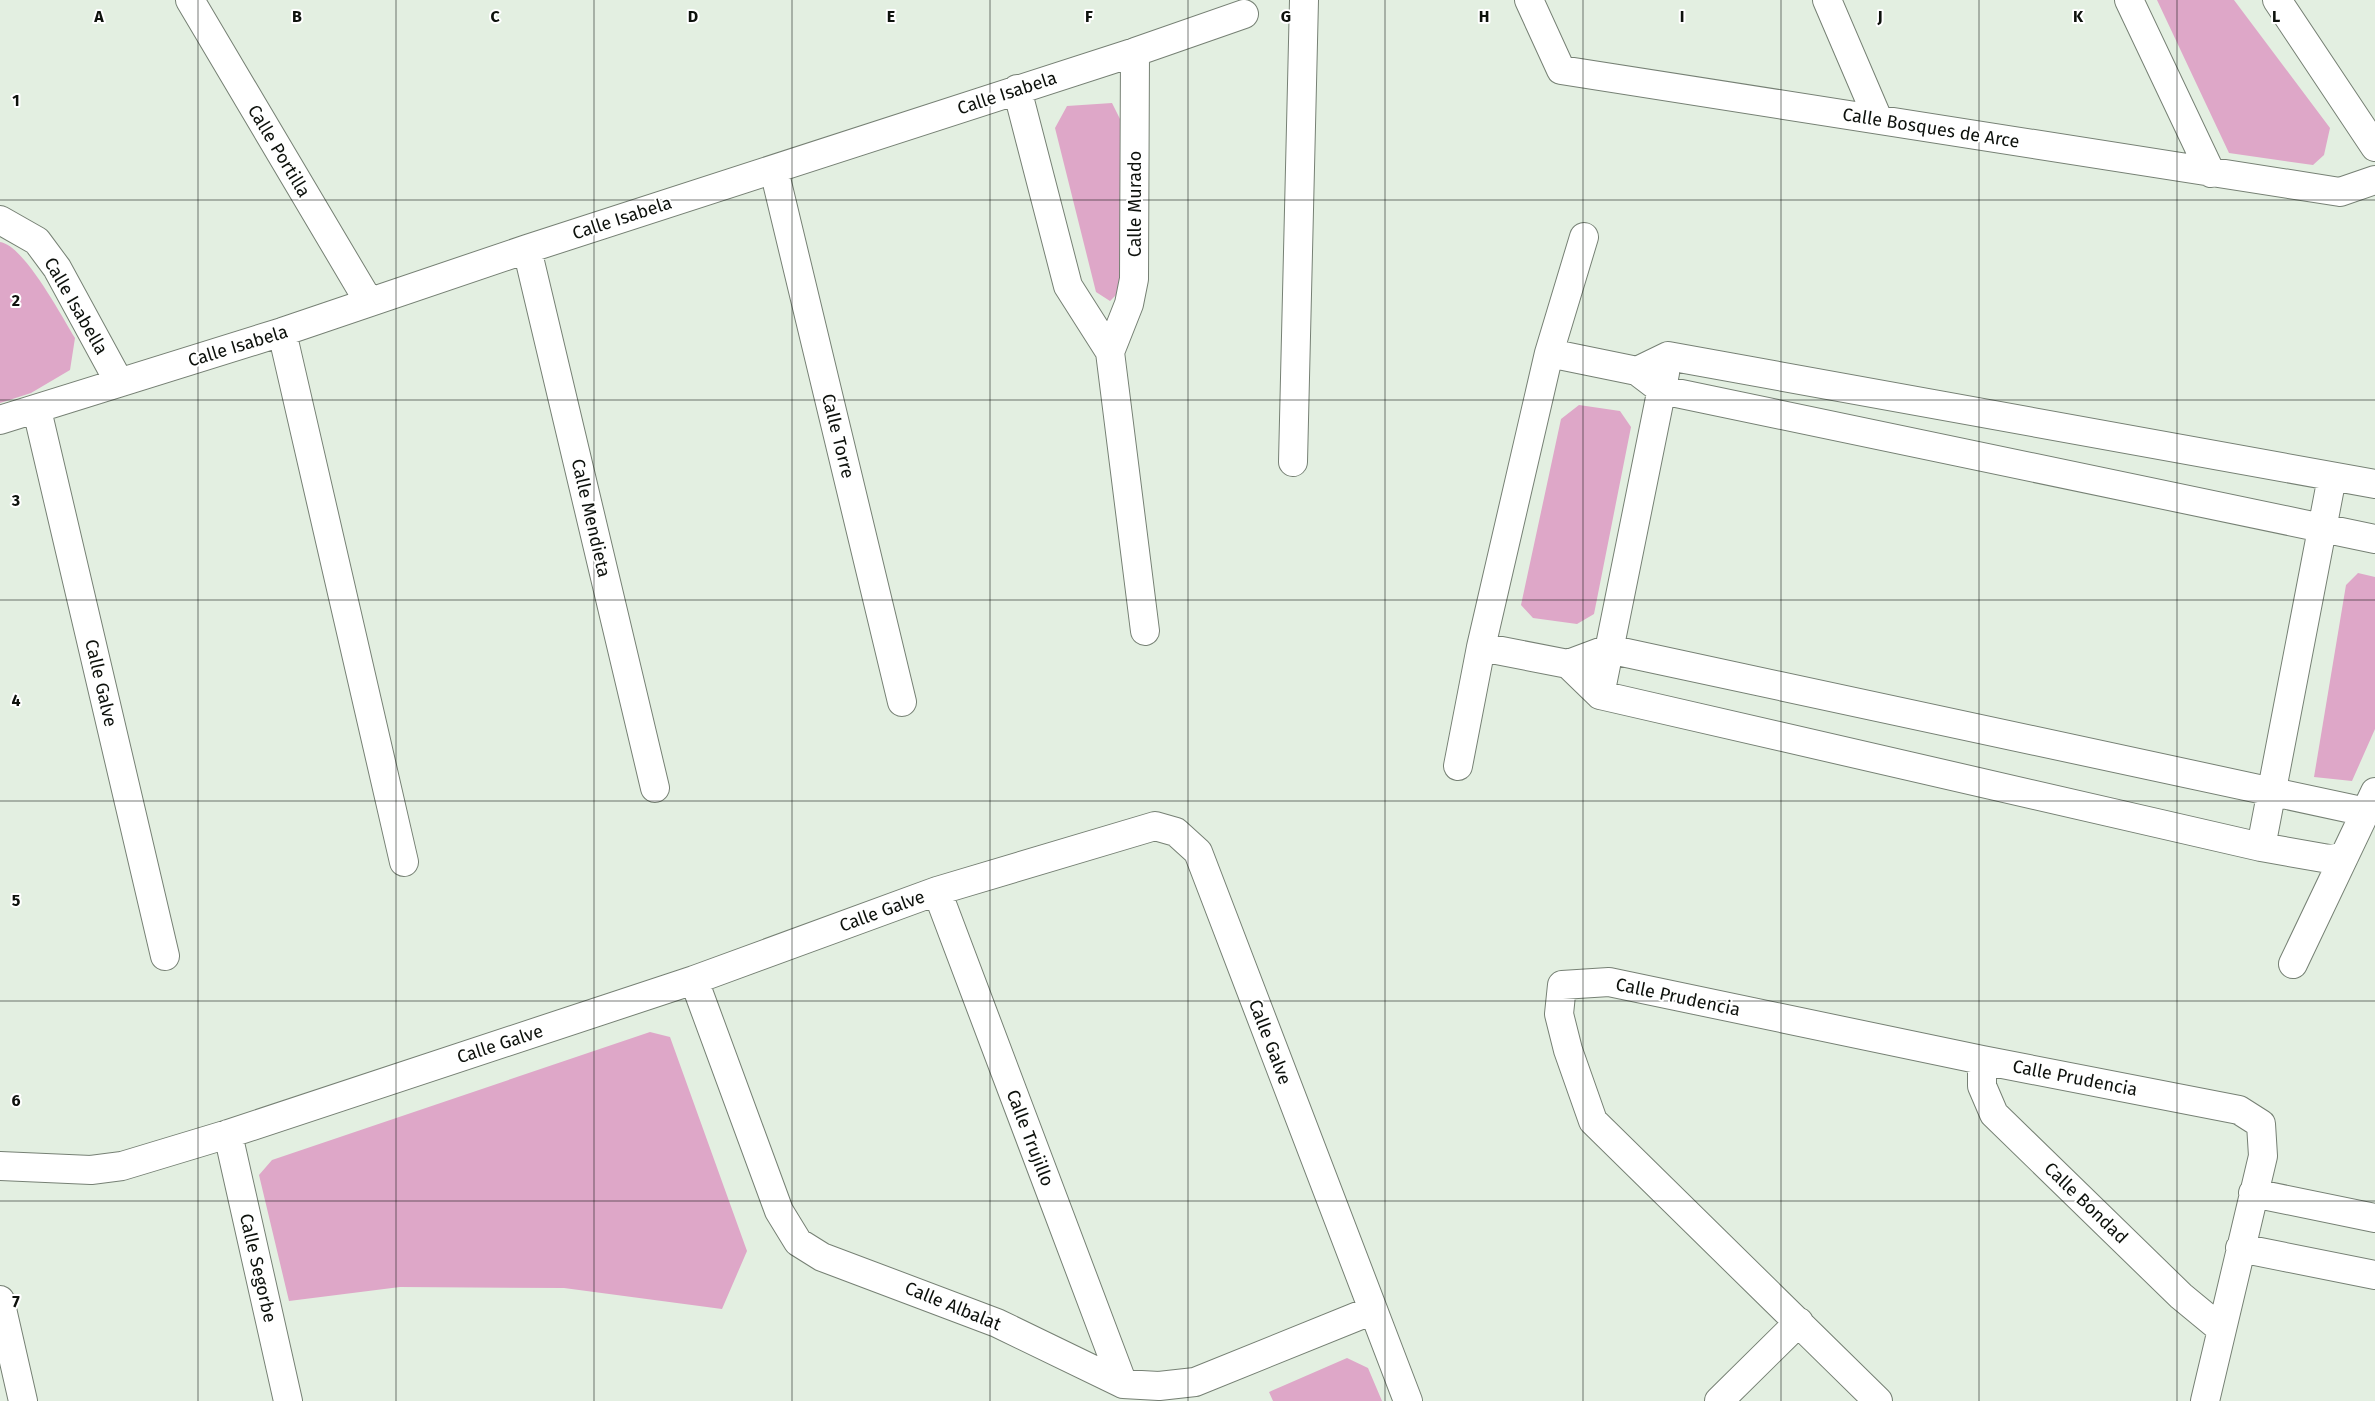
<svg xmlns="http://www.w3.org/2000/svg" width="2375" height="1401" viewBox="0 0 2375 1401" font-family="'Fira Sans',sans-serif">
  <rect width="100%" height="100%" fill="#e3efe1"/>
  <path fill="#dea7c8" d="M2157,0H2234L2330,128L2324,155L2313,165L2229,153Z
    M1112,103L1122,123L1120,291L1110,301L1096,292L1055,128L1067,106Z
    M0,242C24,245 62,317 75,338L70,370L31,393L0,403Z
    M1579,405L1620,411L1631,427L1594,614L1577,624L1533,618L1521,605L1561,419Z
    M2358,573L2375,577V729L2352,781L2314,777L2346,585Z
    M650,1032L670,1037L747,1251L722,1309L564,1288L400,1287L289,1301L259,1175L272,1160Z
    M1347,1358L1368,1368L1382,1401H1273L1269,1392Z"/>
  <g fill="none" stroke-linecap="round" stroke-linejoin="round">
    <g stroke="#768074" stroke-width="30">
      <path id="minor" d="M190,0L369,302
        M1529,0L1561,70L2340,192L2375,180
        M1827,0L1878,119
        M2129,0L2211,173
        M2277,0L2375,147
        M1017,89L1068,286L1110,352L1145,631
        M774,170L902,702
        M0,220L37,241L57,268L119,382
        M527,249L655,788
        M282,332L404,862
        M1110,352L1129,304L1134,279L1135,52
        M1549,353L1637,371L1662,390L2375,539
        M1637,371L1668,356L2375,484
        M37,410L165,956
        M0,420L282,332L527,249L1135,52L1244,14
        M1293,462L1304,0
        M1481,647L1568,664L1608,649L2366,812
        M1568,664L1600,695L2261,847L2329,859L2344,857
        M1600,695L1665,373
        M1458,766L1481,647L1549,353L1584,237
        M2261,847L2332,477
        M937,891L1123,1384
        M2293,964L2375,792
        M694,980L779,1211L798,1242L822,1257L997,1323L1123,1384L1159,1386L1195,1382L1373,1310
        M1982,1060V1086L1994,1114L2181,1296L2221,1329
        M228,1134L288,1401
        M0,1166L91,1170L122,1166L228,1134L694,980L937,891L1155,826L1176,832L1198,852L1408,1401
        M2253,1193L2375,1218
        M2240,1248L2375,1275
        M0,1300L23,1401
        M1719,1401L1799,1322
        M1878,1401L1593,1121L1568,1050L1559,1014L1562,985L1609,982L1982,1060L2239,1110L2261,1124L2263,1156L2205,1401"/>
    </g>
    <use href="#minor" stroke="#fff" stroke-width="28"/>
  </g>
  <path fill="none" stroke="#0d110c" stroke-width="1" stroke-opacity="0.55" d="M198,0V1401M396,0V1401M594,0V1401M792,0V1401M990,0V1401M1188,0V1401M1385,0V1401M1583,0V1401M1781,0V1401M1979,0V1401M2177,0V1401M0,200H2375M0,400H2375M0,600H2375M0,801H2375M0,1001H2375M0,1201H2375"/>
  <g text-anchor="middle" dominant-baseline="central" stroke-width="4" stroke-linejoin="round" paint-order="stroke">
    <g font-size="18" fill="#0d110c" stroke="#fff">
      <text transform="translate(1007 93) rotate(-18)">Calle Isabela</text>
      <text transform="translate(1931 128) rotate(9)">Calle Bosques de Arce</text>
      <text transform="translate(279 151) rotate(59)">Calle Portilla</text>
      <text transform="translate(1135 204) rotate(-90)">Calle Murado</text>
      <text transform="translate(622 218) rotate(-18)">Calle Isabela</text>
      <text transform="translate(76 306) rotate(60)">Calle Isabella</text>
      <text transform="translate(238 346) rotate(-17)">Calle Isabela</text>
      <text transform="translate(838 436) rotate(76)">Calle Torre</text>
      <text transform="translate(591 518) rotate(77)">Calle Mendieta</text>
      <text transform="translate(101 683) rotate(77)">Calle Galve</text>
      <text transform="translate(882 911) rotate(-20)">Calle Galve</text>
      <text transform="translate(1678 997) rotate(12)">Calle Prudencia</text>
      <text transform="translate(1270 1042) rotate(69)">Calle Galve</text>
      <text transform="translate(500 1044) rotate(-18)">Calle Galve</text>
      <text transform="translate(2075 1078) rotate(11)">Calle Prudencia</text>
      <text transform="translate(1030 1138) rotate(69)">Calle Trujillo</text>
      <text transform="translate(2086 1203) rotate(44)">Calle Bondad</text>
      <text transform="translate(258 1268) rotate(77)">Calle Segorbe</text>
      <text transform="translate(953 1306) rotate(22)">Calle Albalat</text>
    </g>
  </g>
  <g font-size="16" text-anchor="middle" font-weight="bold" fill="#0d110c" stroke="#fff" stroke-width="4" stroke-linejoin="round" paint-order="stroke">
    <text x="99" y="22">A</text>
    <text x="297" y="22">B</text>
    <text x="495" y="22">C</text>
    <text x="693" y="22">D</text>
    <text x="891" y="22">E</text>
    <text x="1089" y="22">F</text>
    <text x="1286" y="22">G</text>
    <text x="1484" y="22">H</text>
    <text x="1682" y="22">I</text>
    <text x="1880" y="22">J</text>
    <text x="2078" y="22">K</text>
    <text x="2276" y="22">L</text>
    <text x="16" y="106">1</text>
    <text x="16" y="306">2</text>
    <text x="16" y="506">3</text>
    <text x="16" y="706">4</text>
    <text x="16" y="906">5</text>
    <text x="16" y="1106">6</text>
    <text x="16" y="1307">7</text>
  </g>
</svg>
